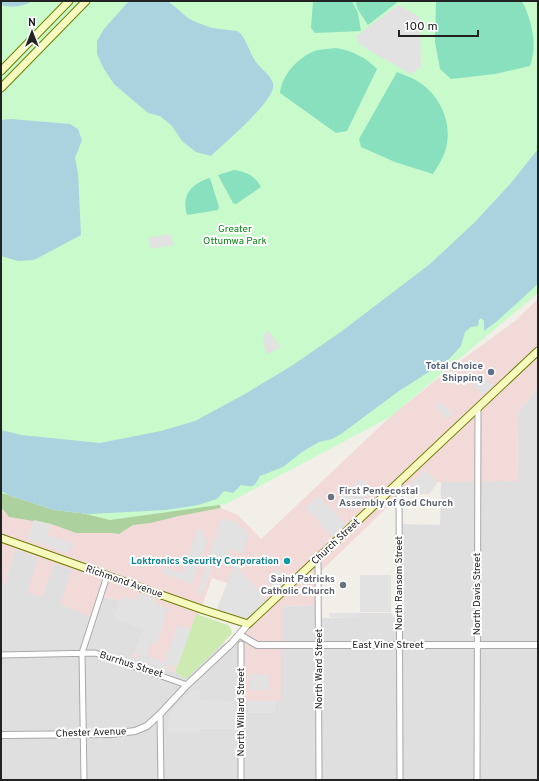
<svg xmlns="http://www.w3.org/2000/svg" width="539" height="781" viewBox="0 0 539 781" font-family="Overpass,sans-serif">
  <rect width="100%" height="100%" fill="#f2efe9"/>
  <path fill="#e0dfdf" d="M538,387V780H1V582L5,584L15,549L39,558L28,592L42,597L54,563L72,570L61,604L69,607L101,596L120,601L114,618L144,629L133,657L175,672L186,678L223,643L241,644V701H280L281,645L283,644V606L316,605V618L358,617V613H392L393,617H399V524L440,525L441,481H518L517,414Z"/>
  <path fill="#f2dad9" d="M538,299V387L517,414L518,481L438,482L429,494H407L406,489L315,577L316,605L283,606V645H281V701H241L240,635L248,624L218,607L227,583L212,578L199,615L196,614L175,672L133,657L144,629L114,618L120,601L101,596L93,618L60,604L72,570L54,563L42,597L27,592L39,558L15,549L5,584L1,582V507L9,517L51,524L76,533H111L119,534L133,525L151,523L179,516L221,508L238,515L261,539L390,417L452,367L515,321Z"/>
  <path fill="#cdebb0" d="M196,614L228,625L230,627L232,632L231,635L186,679L175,672Z"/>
  <path fill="#add19e" d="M1,491L11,496L54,510L89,514L217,499L221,508L179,516L151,523L133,525L119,534L111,533H76L51,524L9,517L1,507Z"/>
  <path fill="#c8facc" d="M1,1H538V293L390,417L226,504L110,520L1,493Z"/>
  <path fill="#88e0be" d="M313,1H352L358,13L361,31L315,33L311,28Z
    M355,1H399L368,25L358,10Z
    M436,1H521C525,5 526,10 528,15C534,33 536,48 530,66L495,74L451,79L440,69L435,42Z
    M336,48C353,51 365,57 377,69L347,131L336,133L280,93C282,75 296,60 312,52C319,49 328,49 336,48Z
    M397,72C404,75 413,78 419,82C439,95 451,120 447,143C446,154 439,164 433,174L395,162L361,147L359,139Z
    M234,170C247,172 255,176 261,187L236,204L233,203L218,175Z
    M210,178L219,207L218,210L187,215C181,195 192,183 210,178Z"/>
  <path fill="#e2e2e2" d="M398,5L420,17L421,67L411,74L360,45L356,36Z
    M170,234L174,245L151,249L148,238Z
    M268,331L281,347L268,354L265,350L263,335Z
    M481,373L493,386L483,395L466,377Z
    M441,402L453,414L447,419L436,407Z
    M426,470L437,482L429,494H407L406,488Z
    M361,478L373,490L352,510L340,498Z
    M319,496L346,524L333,537L306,508Z
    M222,518L235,522L249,533L243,553L230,549L226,562L213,563L202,594H197Z
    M34,520L51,524L47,535L72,544L69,554L27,539Z
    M197,529L203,531L207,543L192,584L162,573L164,567L183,574Z
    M235,564L270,604L248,624L217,614L218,607Z
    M277,569L289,581L277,592L266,580Z
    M360,575H391V612H360Z
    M138,593L156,599L154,603L168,608L157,644L151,642L147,655L164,663L178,625L191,629L177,668L168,665L167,669L138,659L140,655L135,653L144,629L114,618L122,596L135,600Z
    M329,613H358V617H329Z
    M249,674L270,675V690H249Z
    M195,688L200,692V700L234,701V729H200V733H168L169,714Z
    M248,701H275V713H248Z"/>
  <path fill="#aad3df" d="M1,1H33C22,7 13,8 1,5Z
    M129,1H168L188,18L198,23L212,28L237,31L240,33C245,38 250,52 254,59C259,68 270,74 273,83C278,99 223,144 211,156L196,152L182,141L172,126L160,116L148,113L114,84L104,69L97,54V41L104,29Z
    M11,119L70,124L78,129L82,140L75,158L78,173L81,235L34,260L18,261L1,256V120Z
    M538,149V284L496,322L484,331V321L481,318L479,320L478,326L471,327L465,332L461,346L449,359L399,391L341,434L332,439L319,442L302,452L283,467L260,476C254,488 253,487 241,485L233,493L224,491L217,499L198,505L166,510L89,514L54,510L11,496L1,491V430L21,435L100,443L161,431L195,421L245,394L293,365L342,331L430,264L475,222L511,183Z"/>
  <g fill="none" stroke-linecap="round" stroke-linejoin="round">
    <g stroke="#a9a9a9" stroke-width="7">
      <path id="minor" d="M399,483L400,780
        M318,558L319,780
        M241,644V780
        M1,655L95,653L187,685
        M160,714L161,780
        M84,780L82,653L107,576
        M477,780L478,408"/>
    </g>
    <g stroke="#a9a9a9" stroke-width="8">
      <path id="tertiary" d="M240,635L257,645H538
        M1,735L111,734L135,731L147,726L160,714L187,685L232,643L248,624"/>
    </g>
    <g stroke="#707d05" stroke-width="9">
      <path id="secondary" d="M1,71L69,1
        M1,88L86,1
        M1,538L201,609L248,624L538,351"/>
    </g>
    <use href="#minor" stroke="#fff" stroke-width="5"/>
    <use href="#tertiary" stroke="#fff" stroke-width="6"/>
    <use href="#secondary" stroke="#f7fabf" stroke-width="7"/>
  </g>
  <circle fill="#5c6f8a" stroke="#fff" stroke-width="1.5" cx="491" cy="372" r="4"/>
  <g fill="#6b7280" stroke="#fff" stroke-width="1.5">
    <circle cx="331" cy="497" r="4"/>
    <circle cx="343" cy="585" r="4"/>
  </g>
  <circle fill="#0f9aa8" stroke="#fff" stroke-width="1.5" cx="287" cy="561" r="4"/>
  <g text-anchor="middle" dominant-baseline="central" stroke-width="4" stroke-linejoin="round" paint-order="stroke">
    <g font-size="10" fill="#0c8416" stroke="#fff">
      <text x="235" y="229">Greater<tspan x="235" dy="12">Ottumwa Park</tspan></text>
    </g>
    <g font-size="10" font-weight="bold" fill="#4e5e75" stroke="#fff" text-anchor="end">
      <text x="483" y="366">Total Choice<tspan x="483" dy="12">Shipping</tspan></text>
    </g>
    <g font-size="10" font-weight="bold" fill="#5b616d" stroke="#fff" text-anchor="start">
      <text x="339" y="491">First Pentecostal<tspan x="339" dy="12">Assembly of God Church</tspan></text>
      <text x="335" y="579" text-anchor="end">Saint Patricks<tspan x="335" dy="12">Catholic Church</tspan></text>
    </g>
    <g font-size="10" fill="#222" stroke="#fff">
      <text transform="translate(336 542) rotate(-43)">Church Street</text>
      <text transform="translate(124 582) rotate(19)">Richmond Avenue</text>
      <text transform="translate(399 583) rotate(-90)">North Ransom Street</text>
      <text transform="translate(477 594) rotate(-90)">North Davis Street</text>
      <text x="388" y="645">East Vine Street</text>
      <text transform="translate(131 665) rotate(18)">Burrhus Street</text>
      <text transform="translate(319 669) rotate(-90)">North Ward Street</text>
      <text transform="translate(241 712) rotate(-90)">North Willard Street</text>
      <text transform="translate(91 733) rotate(-2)">Chester Avenue</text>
    </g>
    <g font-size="10" font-weight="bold" fill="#0d838f" stroke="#fff" text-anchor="end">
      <text x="279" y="561">Loktronics Security Corporation</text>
    </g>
  </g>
  <rect width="539" height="781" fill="none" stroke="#222222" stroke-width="4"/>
  <g transform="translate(32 32)" stroke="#ffffff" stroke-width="3" paint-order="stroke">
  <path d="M0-3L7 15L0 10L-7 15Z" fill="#222222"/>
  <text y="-6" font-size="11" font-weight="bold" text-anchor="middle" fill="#222222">N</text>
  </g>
  <path d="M399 30v6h79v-6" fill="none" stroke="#222222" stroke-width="2"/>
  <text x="405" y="30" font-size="12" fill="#222222" stroke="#ffffff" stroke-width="3" paint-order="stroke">100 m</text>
</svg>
